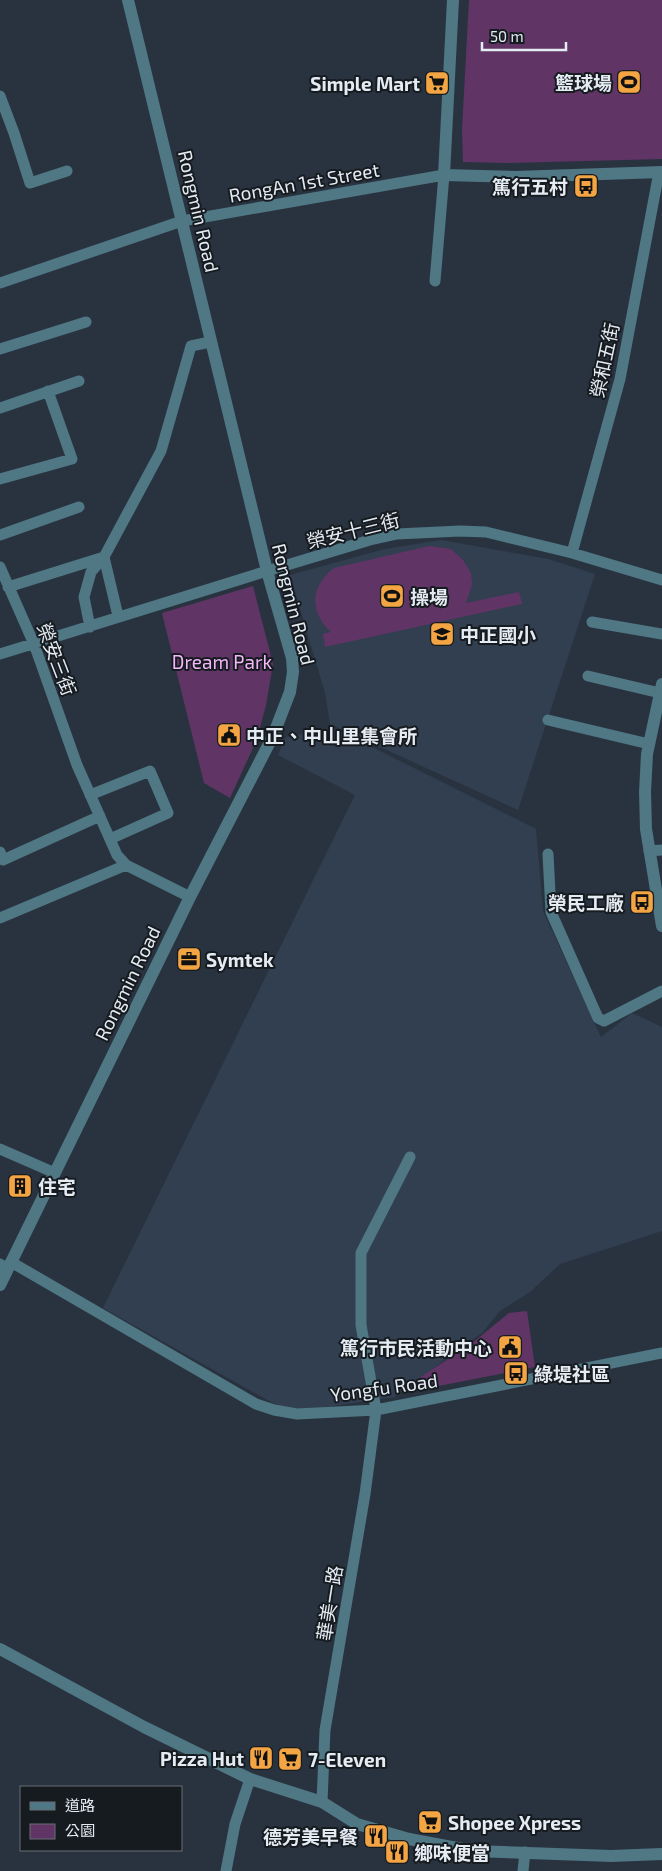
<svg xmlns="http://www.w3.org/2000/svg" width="662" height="1871" viewBox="0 0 662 1871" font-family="'Exo 2','Noto Sans TC',sans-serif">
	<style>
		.built { fill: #313f50 }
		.green { fill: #603565 }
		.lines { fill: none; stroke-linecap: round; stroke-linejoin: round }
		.minor { stroke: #4f7784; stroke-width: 11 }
		.tertiary { stroke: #4f7784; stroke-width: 12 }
		.labels { text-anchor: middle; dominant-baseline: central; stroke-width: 4; stroke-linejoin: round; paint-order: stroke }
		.poi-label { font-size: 19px; font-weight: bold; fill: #e4ebf3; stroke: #161b20; text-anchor: start }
		.street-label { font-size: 19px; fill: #e4ebf3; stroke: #161b20 }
		.park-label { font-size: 19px; fill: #f3b7fa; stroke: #161b20 }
	</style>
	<rect width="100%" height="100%" fill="#293340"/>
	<path class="built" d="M441 540 548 559 595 574 518 810 330 724 325 693 290 575 385 549Z
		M334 728 536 829 543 911 601 1037 632 1013 662 1027V1231L560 1264 530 1292 500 1311 482 1333 394 1397 306 1410 278 1406 103 1308 355 795 278 755 286 737Z"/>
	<path class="green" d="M469 0H662V159L506 163 463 162 462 130Z
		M429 546 451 549 463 560 471 573 472 585 466 603 519 592 522 604 325 647 323 634 331 632C309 612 310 586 334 568Z
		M253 586 273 664 266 705 257 739 230 798 204 783 162 613Z
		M527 1311 535 1367 413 1391V1382L471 1344 509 1313Z"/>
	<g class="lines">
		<path class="minor" d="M0 96 14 133 30 183 67 171
			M0 283 182 221 444 175 435 281
			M0 349 86 322
			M0 408 79 381
			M0 479 72 459 48 391
			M0 535 79 507
			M572 553 620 379 659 172
			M104 557 118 616
			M0 567 34 644 77 765 117 855 126 865 190 897
			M8 587 104 557
			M592 622 662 634
			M90 627 84 597 91 572 104 557 161 451 191 346 210 342
			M0 654 267 571 370 540 397 534 460 531 486 532 572 553 662 580
			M588 676 660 693
			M548 720 649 744
			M90 795 150 771 168 813 110 839
			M649 851 662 850
			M0 852 3 860 100 816
			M548 854 551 912 598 1018 604 1021 662 991
			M0 918 126 865
			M0 1149 55 1173
			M0 1264 6 1268 11 1262 256 1404 274 1410 297 1414 376 1410 662 1353
			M322 1802 325 1730 365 1494 376 1410 361 1325V1253L410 1157
			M226 1871 235 1824 250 1779
			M523 1871 525 1852"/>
		<path class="tertiary" d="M453 0 444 175 515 177 662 172
			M662 684 647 754 645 792 646 829 662 926
			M0 1285 190 897 273 736 290 692 293 672 292 658 267 571 128 0
			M0 1649 144 1727 250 1779 322 1802 357 1824 409 1839 473 1851 611 1856 662 1854"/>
	</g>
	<defs>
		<symbol id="stadium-square" viewBox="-11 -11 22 22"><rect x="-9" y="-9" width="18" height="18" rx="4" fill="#f3a443" stroke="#161b20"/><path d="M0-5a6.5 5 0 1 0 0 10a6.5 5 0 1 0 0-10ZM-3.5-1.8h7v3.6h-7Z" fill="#111"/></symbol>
		<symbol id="supermarket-square" viewBox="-11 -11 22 22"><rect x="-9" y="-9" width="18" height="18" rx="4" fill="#f3a443" stroke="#161b20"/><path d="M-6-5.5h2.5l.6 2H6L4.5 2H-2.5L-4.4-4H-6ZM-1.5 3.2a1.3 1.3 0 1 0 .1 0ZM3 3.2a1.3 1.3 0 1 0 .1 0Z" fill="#111"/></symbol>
		<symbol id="bus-square" viewBox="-11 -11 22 22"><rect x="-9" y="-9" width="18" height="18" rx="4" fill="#f3a443" stroke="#161b20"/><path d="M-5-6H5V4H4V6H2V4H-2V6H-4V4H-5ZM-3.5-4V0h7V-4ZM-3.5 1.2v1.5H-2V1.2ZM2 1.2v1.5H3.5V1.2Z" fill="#111"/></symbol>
		<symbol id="school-square" viewBox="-11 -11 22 22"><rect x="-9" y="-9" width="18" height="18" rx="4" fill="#f3a443" stroke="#161b20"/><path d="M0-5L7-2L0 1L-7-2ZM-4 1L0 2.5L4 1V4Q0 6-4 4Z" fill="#111"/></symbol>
		<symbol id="civic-square" viewBox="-11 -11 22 22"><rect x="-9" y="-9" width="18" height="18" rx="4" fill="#f3a443" stroke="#161b20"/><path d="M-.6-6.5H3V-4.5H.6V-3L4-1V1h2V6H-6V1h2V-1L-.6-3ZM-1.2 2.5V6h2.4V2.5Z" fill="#111"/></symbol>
		<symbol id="office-square" viewBox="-11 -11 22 22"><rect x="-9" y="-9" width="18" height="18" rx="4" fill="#f3a443" stroke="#161b20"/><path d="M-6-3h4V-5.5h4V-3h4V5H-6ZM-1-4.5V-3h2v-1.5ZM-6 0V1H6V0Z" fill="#111"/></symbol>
		<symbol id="building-square" viewBox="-11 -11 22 22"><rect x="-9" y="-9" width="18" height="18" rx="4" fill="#f3a443" stroke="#161b20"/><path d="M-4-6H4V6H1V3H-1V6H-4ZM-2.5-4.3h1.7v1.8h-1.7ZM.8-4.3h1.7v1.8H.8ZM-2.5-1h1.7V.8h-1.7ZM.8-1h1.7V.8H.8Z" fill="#111"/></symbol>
		<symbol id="restaurant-square" viewBox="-11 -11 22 22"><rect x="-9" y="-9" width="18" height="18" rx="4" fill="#f3a443" stroke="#161b20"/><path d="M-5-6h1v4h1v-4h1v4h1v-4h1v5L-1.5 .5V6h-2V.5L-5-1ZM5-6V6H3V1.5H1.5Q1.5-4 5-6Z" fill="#111"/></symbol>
	</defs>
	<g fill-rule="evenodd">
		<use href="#stadium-square" x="615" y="68" width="28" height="28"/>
		<use href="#supermarket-square" x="423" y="69" width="28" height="28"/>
		<use href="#bus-square" x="572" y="172" width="28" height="28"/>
		<use href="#stadium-square" x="378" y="582" width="28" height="28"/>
		<use href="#school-square" x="428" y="620" width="28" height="28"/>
		<use href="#civic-square" x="215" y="721" width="28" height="28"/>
		<use href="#bus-square" x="628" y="888" width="28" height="28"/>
		<use href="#office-square" x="175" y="945" width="28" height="28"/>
		<use href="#building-square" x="6" y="1172" width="28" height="28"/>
		<use href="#civic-square" x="496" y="1333" width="28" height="28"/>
		<use href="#bus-square" x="502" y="1359" width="28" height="28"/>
		<use href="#restaurant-square" x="247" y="1744" width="28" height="28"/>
		<use href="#supermarket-square" x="276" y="1745" width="28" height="28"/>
		<use href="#supermarket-square" x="416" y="1808" width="28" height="28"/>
		<use href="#restaurant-square" x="362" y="1822" width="28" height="28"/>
		<use href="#restaurant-square" x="383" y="1838" width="28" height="28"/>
	</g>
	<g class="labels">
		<g class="poi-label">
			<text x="612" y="82" text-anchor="end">籃球場</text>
			<text x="420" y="83" text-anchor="end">Simple Mart</text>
			<text x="568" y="186" text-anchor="end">篤行五村</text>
			<text x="410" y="596">操場</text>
			<text x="460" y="634">中正國小</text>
			<text x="246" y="735">中正、中山里集會所</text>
			<text x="624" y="902" text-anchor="end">榮民工廠</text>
			<text x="206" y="959">Symtek</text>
			<text x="38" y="1186">住宅</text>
			<text x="492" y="1347" text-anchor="end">篤行市民活動中心</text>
			<text x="534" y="1373">綠堤社區</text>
			<text x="244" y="1758" text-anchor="end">Pizza Hut</text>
			<text x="308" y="1759">7-Eleven</text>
			<text x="448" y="1822">Shopee Xpress</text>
			<text x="358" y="1836" text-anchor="end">德芳美早餐</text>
			<text x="414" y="1852">鄉味便當</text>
		</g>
		<g class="street-label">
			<text transform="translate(304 182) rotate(-10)">RongAn 1st Street</text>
			<text transform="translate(199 211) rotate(77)">Rongmin Road</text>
			<text transform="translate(604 360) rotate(-78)">榮和五街</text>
			<text transform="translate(353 530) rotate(-14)">榮安十三街</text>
			<text transform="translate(294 604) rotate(76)">Rongmin Road</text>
			<text transform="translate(57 659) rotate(69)">榮安三街</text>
			<text transform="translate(127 983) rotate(-64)">Rongmin Road</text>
			<text transform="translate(384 1387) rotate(-8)">Yongfu Road</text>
			<text transform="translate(329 1603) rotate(-81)">華美一路</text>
		</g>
		<g class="park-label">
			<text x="222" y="661">Dream Park</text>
		</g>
	</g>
	<rect x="20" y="1786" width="162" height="65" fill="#161b20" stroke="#686e74"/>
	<rect x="30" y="1802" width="25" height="8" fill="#4f7784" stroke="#686e74"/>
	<text x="65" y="1811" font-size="15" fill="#e4ebf3">道路</text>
	<rect x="30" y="1824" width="25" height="15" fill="#603565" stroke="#686e74"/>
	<text x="65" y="1836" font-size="15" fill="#e4ebf3">公園</text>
	<path d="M482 42v8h84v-8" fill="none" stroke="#e4ebf3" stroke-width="2.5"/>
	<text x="490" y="42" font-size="15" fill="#e4ebf3" stroke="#161b20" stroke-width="4" paint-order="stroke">50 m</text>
</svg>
